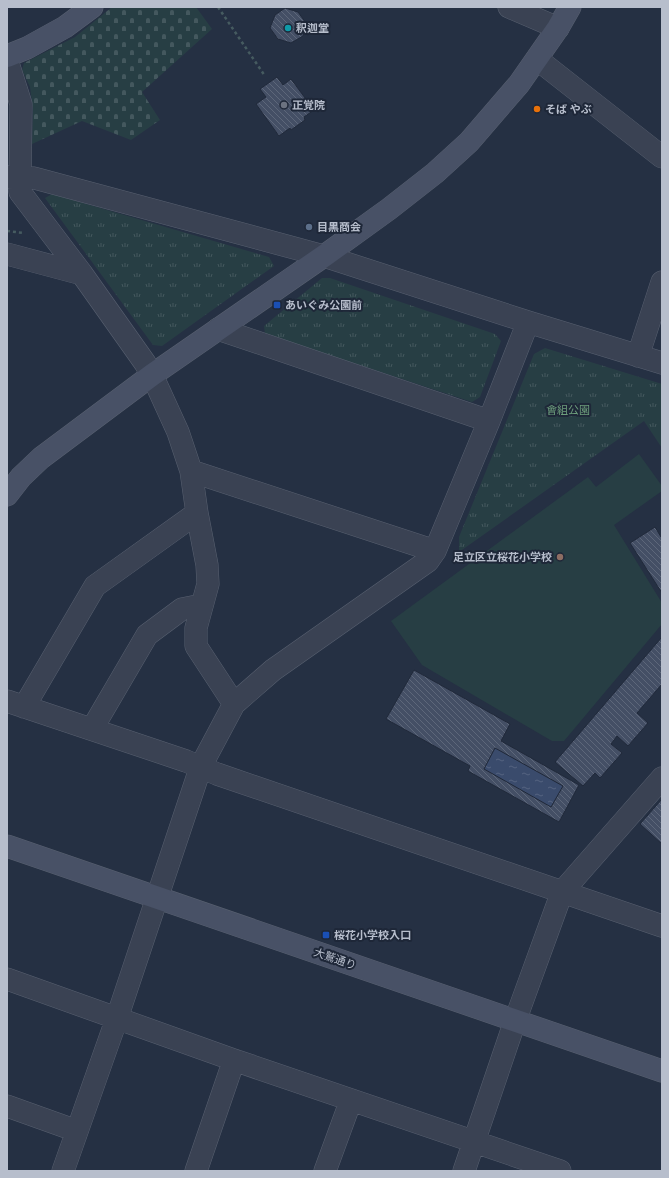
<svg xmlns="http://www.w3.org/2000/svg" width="669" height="1178" viewBox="0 0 669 1178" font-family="Raleway,'Noto Sans JP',sans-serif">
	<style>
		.grass { fill: #273e44 }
		.cemetery { fill: url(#cemetery-stones) }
		.park { fill: url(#park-tufts) }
		.water { fill: url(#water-ripples) }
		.building { fill: url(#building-back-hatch); stroke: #20293a; fill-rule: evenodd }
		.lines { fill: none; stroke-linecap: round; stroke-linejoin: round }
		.street-casing { stroke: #586070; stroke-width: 23 }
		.secondary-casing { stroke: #586070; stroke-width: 23 }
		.path { stroke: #465b60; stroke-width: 2.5; stroke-dasharray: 3 3; stroke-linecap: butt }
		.street { stroke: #3a4253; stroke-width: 22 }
		.secondary { stroke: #485166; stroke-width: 22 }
		.culture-dot { fill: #0f9aa8; stroke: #1e2738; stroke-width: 1.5 }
		.worship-dot { fill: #6b7280; stroke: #1e2738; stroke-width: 1.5 }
		.food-dot { fill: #e8710a; stroke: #1e2738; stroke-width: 1.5 }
		.service-dot { fill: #5c6f8a; stroke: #1e2738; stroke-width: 1.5 }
		.transit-dot { fill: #1a4fb4; stroke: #1e2738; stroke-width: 1.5 }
		.education-dot { fill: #8d6e63; stroke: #1e2738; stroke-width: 1.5 }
		.labels { text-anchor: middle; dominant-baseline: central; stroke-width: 4; stroke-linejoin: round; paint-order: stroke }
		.poi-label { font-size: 11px; font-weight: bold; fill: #b7becc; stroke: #1e2738; text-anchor: start }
		.park-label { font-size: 11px; fill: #6d9e7c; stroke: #1e2738 }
		.street-label { font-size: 11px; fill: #b7becc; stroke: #1e2738 }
	</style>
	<defs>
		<pattern id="cemetery-stones" width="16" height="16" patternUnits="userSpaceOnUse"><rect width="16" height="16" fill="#273e44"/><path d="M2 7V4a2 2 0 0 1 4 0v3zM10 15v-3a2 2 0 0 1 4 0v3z" fill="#44585e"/></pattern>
		<pattern id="park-tufts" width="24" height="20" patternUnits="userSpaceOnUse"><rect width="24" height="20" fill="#273e44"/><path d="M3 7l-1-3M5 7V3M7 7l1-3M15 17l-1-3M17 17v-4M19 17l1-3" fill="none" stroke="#44585e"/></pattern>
		<pattern id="water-ripples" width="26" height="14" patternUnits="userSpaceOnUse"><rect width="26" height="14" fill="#3a4b6c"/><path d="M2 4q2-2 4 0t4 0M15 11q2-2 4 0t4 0" fill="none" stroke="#546380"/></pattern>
		<pattern id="building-back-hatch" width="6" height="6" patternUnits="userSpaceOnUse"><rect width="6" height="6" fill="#444f65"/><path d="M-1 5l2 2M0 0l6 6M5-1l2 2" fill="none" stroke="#5d677a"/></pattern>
	</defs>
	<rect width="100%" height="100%" fill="#253043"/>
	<path class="grass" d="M639 454 662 486V491L614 525 662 603V624L564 741H552L422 665 391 621 588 477 596 487Z"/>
	<path class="cemetery" d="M112 7H196L212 29 142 92 160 120 131 140 82 121 32 144 33 109 30 87 22 70 24 63 75 37Z"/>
	<path class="park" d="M52 194 269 257 274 266 162 346 153 345 45 198Z
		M322 278H330L495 334 501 341 480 397 472 402 265 334 264 326Z
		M545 348 662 384V448L644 421 459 552V537L534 354Z"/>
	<path class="water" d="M495 748 563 786 551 807 484 769Z"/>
	<path class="building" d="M285 8 298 12 306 23 303 36 291 43 278 39 270 28 275 15Z
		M277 77 283 85 291 79 314 110 304 117 305 120 291 130 290 128 279 136 256 104 266 97 260 89Z
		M655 527 661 537 662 536V593L630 543Z
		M662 637V684L637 713 648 723 628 746 617 736 611 744 622 753 600 778 595 773 583 786 555 762Z
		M414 670 510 724 501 741 579 785 559 822 468 771 470 766 386 719ZM495 748 563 786 551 807 484 769Z
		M662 799V844L640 824Z"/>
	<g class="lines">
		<defs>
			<path id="street" d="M509 7 558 28
				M537 59 662 157
				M7 60 21 104 20 192 82 274 145 363 152 375 178 432 191 471 197 513 207 565 208 584 196 628V646L234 704
				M7 177 34 178 324 256 528 322 662 363
				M7 254 82 274
				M218 329 489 421
				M638 356 662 282
				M191 471 435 551
				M7 701 186 761 217 774 662 926
				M24 707 95 586 197 513
				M92 729 147 635 182 609 202 605
				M7 979 234 1060 560 1171
				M7 1106 77 1131
				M63 1171 117 1018 201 766 234 704 273 670 428 561 435 551 489 421 528 322
				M196 1171 234 1060
				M325 1171 351 1100
				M464 1171 515 1021 562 892 662 778"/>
			<path id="secondary" d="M7 56 27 48 65 27 92 7
				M7 495 21 477 41 458 152 375 324 256 389 209 435 173 469 142 519 84 558 28 570 7
				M7 846 662 1071"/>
		</defs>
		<use href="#street" class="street-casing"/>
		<use href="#secondary" class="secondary-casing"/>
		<path class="path" d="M218 7 265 76
			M7 231 24 233"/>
		<use href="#street" class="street"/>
		<use href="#secondary" class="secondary"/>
	</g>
	<circle class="culture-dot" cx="288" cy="28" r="4"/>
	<circle class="worship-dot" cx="284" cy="105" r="4"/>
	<circle class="food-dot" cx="537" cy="109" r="4"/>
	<circle class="service-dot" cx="309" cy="227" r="4"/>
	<g class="transit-dot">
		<rect x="273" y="301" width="8" height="8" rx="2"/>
		<rect x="322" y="931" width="8" height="8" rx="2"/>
	</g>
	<circle class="education-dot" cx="560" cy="557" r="4"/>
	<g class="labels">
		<g class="poi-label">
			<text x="296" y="28">釈迦堂</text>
			<text x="292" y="105">正覚院</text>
			<text x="545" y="109">そば やぶ</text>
			<text x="317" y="227">目黒商会</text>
			<text x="285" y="305">あいぐみ公園前</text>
			<text x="552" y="557" text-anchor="end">足立区立桜花小学校</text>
			<text x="334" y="935">桜花小学校入口</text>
		</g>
		<g class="park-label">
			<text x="568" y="410">會組公園</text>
		</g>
		<g class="street-label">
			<text transform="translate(335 959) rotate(19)">大鷲通り</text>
		</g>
	</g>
	<rect width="669" height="1178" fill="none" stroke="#b7becc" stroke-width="16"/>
</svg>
